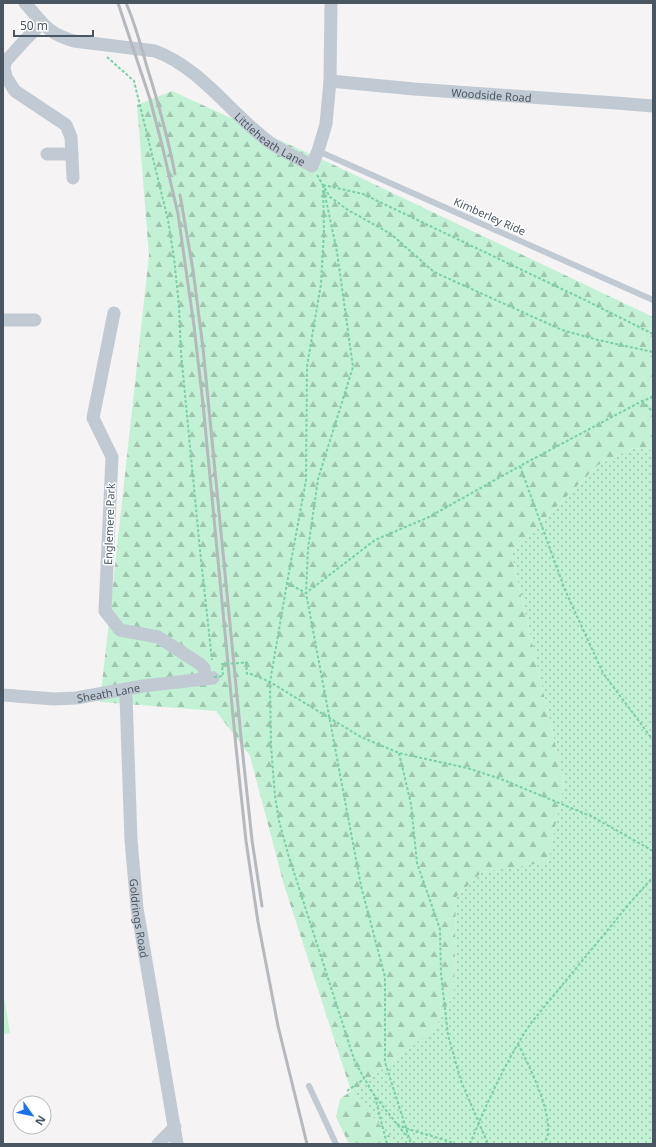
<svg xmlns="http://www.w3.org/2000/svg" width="656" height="1147" viewBox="0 0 656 1147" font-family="'Noto Sans',sans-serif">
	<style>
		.grass { fill: url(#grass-dots) }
		.forest { fill: url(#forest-firs) }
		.garden { fill: #c3f1d5 }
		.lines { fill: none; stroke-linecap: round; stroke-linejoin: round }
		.path { stroke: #7ad0a6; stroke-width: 2; stroke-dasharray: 3 2; stroke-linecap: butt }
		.lane { stroke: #c1cad2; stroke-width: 6 }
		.street { stroke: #c1cad2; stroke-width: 13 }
		.rail { stroke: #b5b8bd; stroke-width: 3 }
		.path-bridge { stroke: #7ad0a6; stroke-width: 2; stroke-dasharray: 3 2; stroke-linecap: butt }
		.labels { text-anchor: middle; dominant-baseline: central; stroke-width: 3; stroke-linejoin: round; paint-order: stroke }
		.street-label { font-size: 11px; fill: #4a5661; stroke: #fff }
	</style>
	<defs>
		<pattern id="grass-dots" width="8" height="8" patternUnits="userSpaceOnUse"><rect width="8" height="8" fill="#c3f1d5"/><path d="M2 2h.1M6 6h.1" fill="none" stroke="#a0c6b0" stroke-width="1.8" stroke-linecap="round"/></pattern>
		<pattern id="forest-firs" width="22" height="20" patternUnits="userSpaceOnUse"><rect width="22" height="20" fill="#c3f1d5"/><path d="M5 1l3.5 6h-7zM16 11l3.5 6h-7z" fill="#a0c6b0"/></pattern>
	</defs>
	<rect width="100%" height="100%" fill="#f5f3f3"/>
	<path class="grass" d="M633 448 653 450V1144H397L351 1093 434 1029 454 993 456 897 482 872 548 861 564 782 511 552 598 465Z"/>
	<path class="forest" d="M172 91 336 166 653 317V450L633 448 598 465 511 552 564 782 548 862 482 872 456 897 454 993 434 1029 351 1093 397 1144H349L336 1117 340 1099 351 1091 284 885 250 756 216 711 100 702 149 255 137 105Z"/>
	<path class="garden" d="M3 991 10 1033 3 1034Z"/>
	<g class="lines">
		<path class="path" d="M107 57 134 81 168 220 174 258 179 306 181 353 200 550 212 660
			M317 175 330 197 348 210 391 234 434 272 562 330 598 340 653 352
			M323 185 324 232 321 284 307 366 306 480 287 583 270 682 271 746 275 796 279 821 289 857 355 1062 374 1095 408 1138
			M323 185 363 194 587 301 653 334
			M324 190 337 252 353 367 318 479 308 549 306 593 361 886 385 977V1062L411 1144
			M653 397 642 401 520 466 565 590 603 673 653 740
			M642 401 653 412
			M287 583 306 593 375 540 429 517 520 466
			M241 663 246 662 247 674H251L270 682 361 737 399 753 467 768 501 779 593 817 653 851
			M399 753 411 804 417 863 440 929 441 974 448 1035 461 1081 488 1144
			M518 1044C529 1065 550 1108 548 1132 548 1136 546 1140 544 1144
			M347 1091 364 1079
			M375 1097 387 1144
			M397 1124 405 1128 448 1141 455 1144
			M470 1144C487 1102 506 1061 531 1023L629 904 653 877"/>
		<path class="lane" d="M318 151 653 300
			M309 1086 336 1144"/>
		<g class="street">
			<path id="s1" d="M25 3C43 23 46 33 74 41L155 51C201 68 230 113 269 142 282 151 298 158 312 166L318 151 326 124 330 81 331 3"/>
			<path d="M41 24 25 40 6 61 4 67 6 77 15 91 66 125 71 137 73 178"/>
			<path id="s2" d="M330 81 414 89 616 103 653 106"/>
			<path d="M47 154H72"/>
			<path d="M114 313 93 418 112 457 105 611 120 630 158 637 200 664 204 668 205 679"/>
			<path d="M3 320H35"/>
			<path id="s3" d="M124 690 126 696 131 840 137 908 177 1144"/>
			<path id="s4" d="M3 695 54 699 76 698 143 686 213 678"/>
			<path d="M158 1144 175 1127"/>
		</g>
		<path class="rail" d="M118 3 150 99 162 145 178 214 194 326 203 404 236 747 246 841 258 922 278 1026 307 1144
			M126 3C135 23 141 46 147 67 158 102 168 138 175 174
			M180 195 193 270 203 348 242 747 252 840 262 906"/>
		<path class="path-bridge" d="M214 677 223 676 222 664 241 663"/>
	</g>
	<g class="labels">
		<g class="street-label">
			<text stroke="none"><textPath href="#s2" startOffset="162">Woodside Road</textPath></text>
			<text stroke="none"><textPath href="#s1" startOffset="291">Littleheath Lane</textPath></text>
			<text transform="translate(490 216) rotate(24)">Kimberley Ride</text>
			<text transform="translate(109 524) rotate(-88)">Englemere Park</text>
			<text stroke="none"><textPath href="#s4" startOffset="106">Sheath Lane</textPath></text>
			<text stroke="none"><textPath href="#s3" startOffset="229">Goldrings Road</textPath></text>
		</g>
	</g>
	<rect width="656" height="1147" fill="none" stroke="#4a5661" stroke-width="8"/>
	<g transform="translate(32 1115) rotate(123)"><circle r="19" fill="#ffffff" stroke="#b7bbc0"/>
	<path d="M0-3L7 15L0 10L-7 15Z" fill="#1a73e8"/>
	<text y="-6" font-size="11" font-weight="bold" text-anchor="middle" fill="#4a5661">N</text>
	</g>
	<path d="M14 30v6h79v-6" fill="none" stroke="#4a5661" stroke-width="2"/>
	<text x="20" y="30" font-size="12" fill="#4a5661" stroke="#ffffff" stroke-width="3" paint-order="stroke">50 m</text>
</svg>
